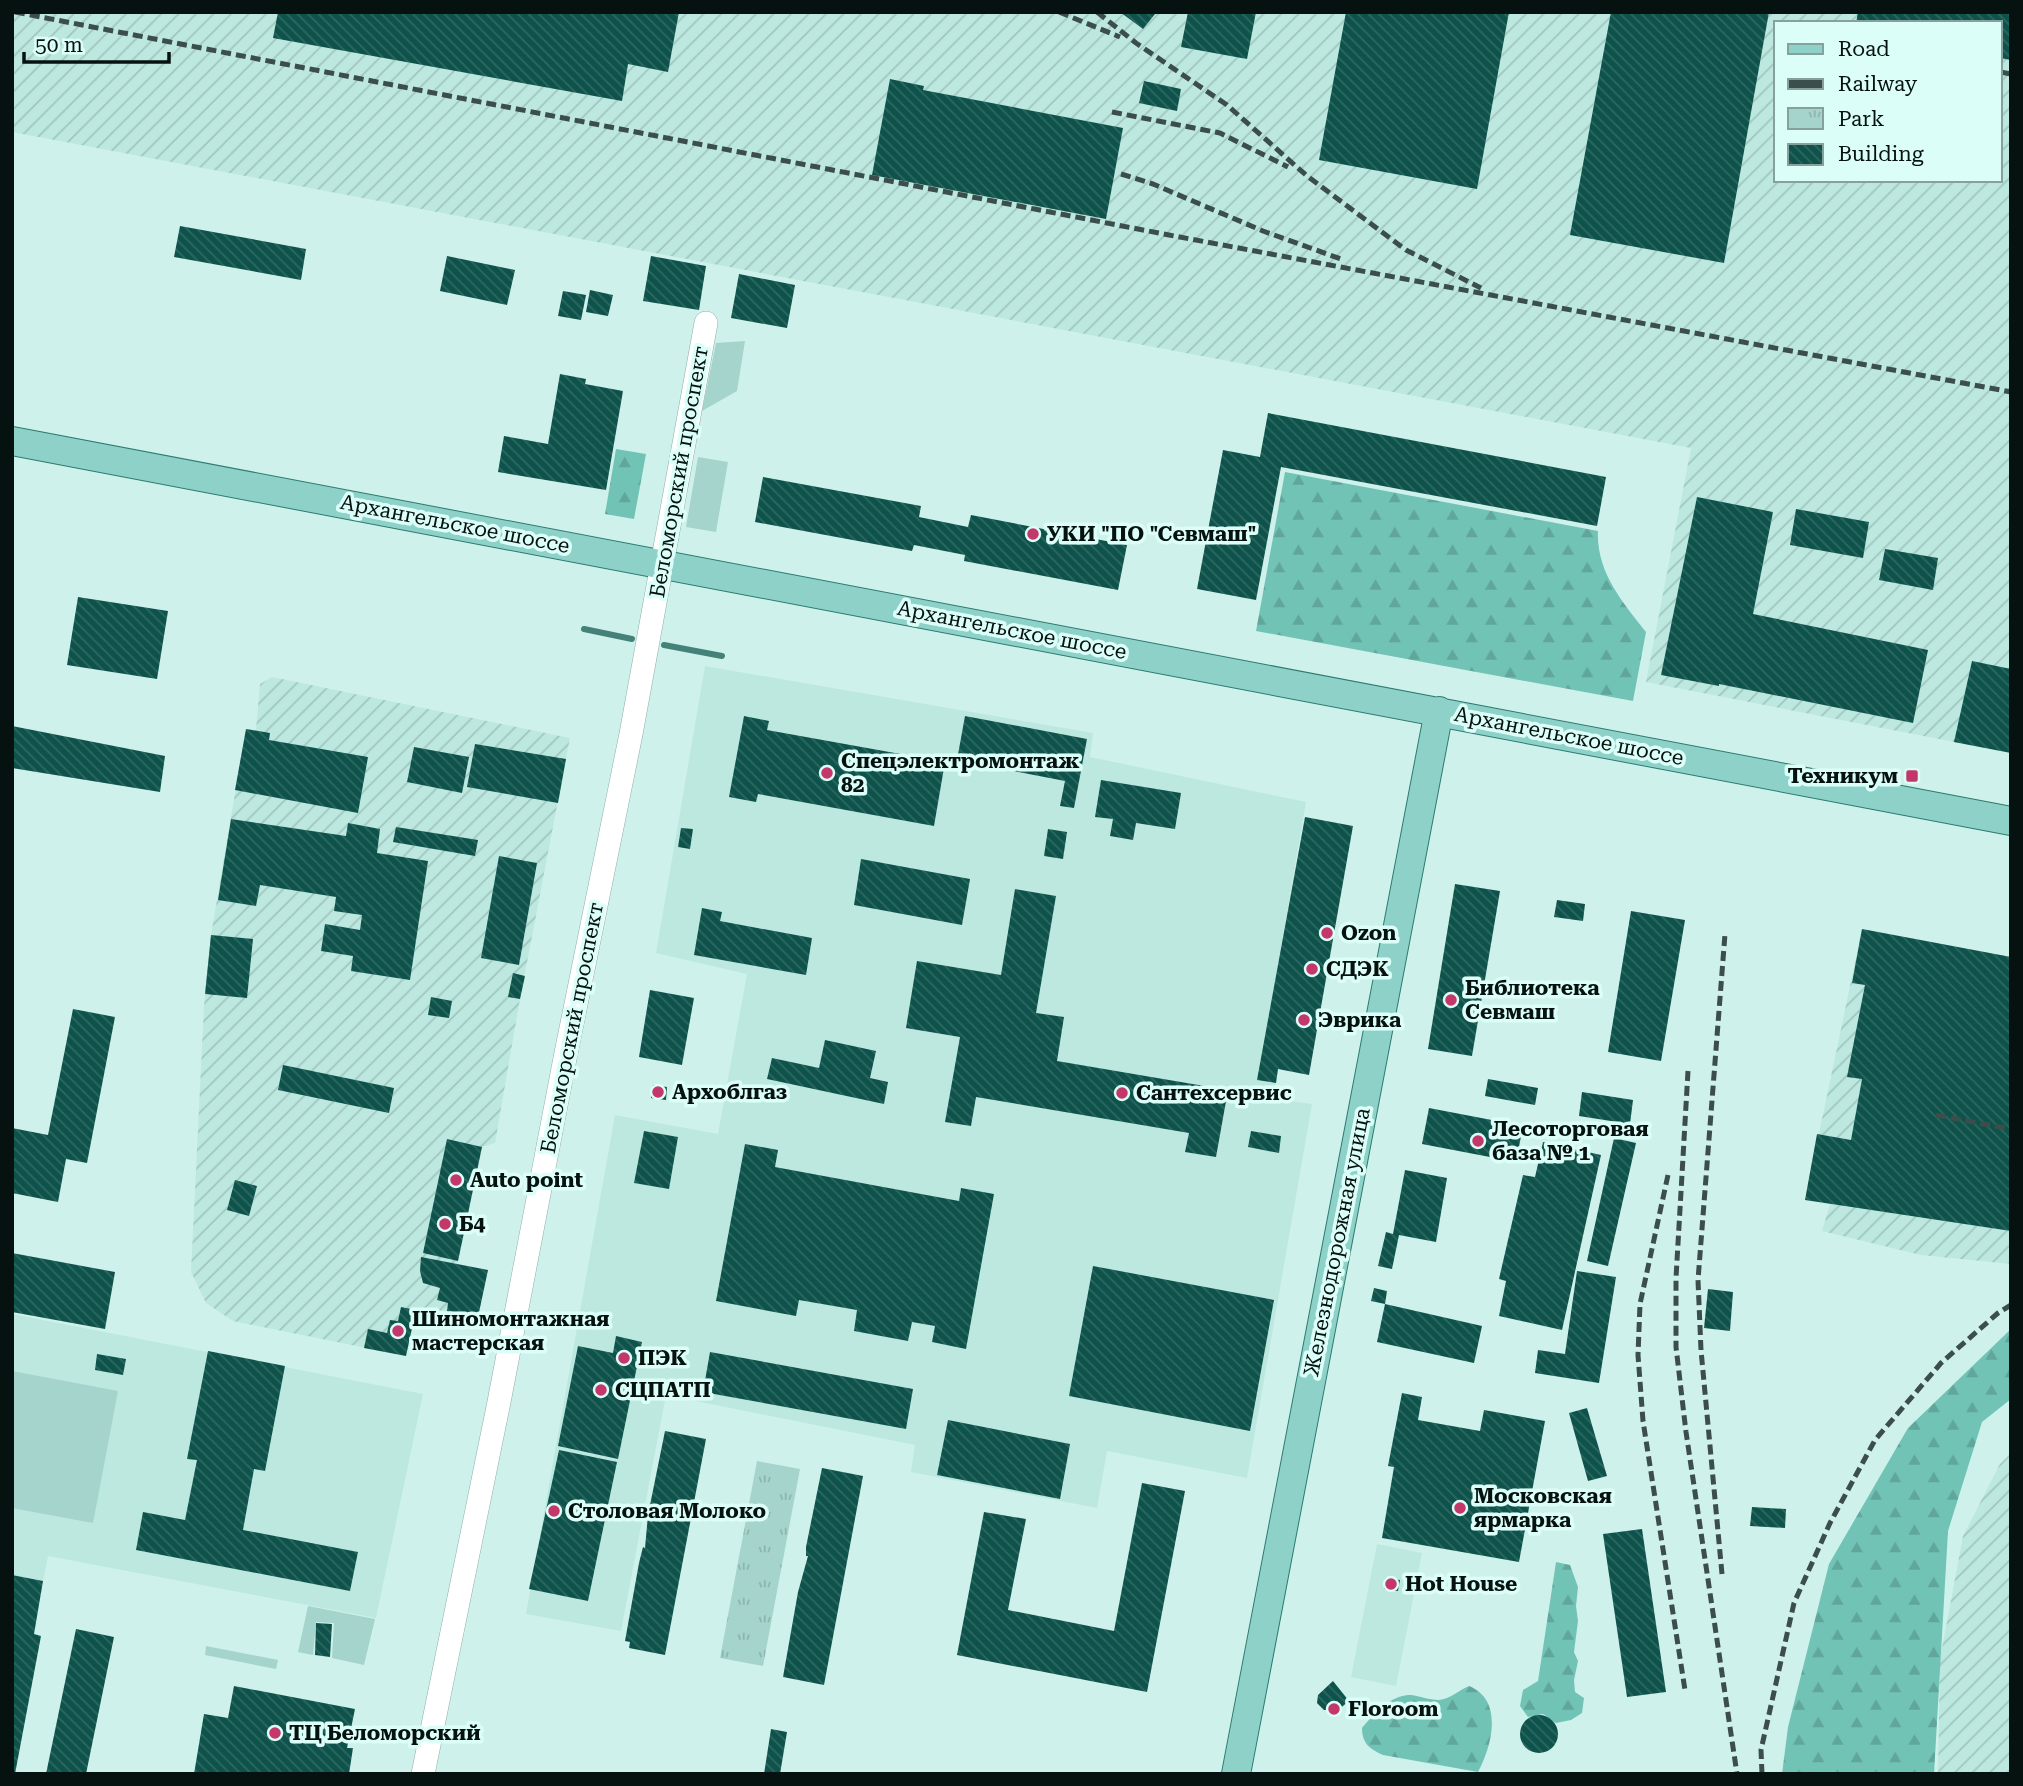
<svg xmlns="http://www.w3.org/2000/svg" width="2023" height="1786" viewBox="0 0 2023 1786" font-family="'Roboto Serif',serif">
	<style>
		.built { fill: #bce8e0 }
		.industrial { fill: url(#industrial-furrows); fill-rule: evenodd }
		.grass { fill: #a4d4cc }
		.forest { fill: url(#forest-firs) }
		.park { fill: url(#park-tufts) }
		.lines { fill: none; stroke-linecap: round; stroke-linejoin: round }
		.stream { stroke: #448178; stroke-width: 6 }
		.building { fill: url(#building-back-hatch) }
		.minor-casing { stroke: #8eafa9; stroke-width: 24 }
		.major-casing { stroke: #2c7b70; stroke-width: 30 }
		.minor { stroke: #fff; stroke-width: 23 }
		.major { stroke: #8dd1c8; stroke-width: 28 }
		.rail { stroke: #3c4e4b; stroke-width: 5; stroke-dasharray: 10 5; stroke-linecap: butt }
		.poi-dot { fill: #c3376a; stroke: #dcfef8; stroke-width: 2.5 }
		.labels { text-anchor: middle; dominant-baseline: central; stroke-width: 7; stroke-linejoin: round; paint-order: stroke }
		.street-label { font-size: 21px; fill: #061210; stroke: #dcfef8 }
		.poi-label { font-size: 21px; font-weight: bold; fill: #061210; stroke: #dcfef8; text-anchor: start }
	</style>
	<defs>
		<pattern id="industrial-furrows" width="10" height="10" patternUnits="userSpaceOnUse" patternTransform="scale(1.75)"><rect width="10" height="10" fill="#bce8e0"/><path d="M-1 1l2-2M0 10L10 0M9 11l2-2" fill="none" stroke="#a0c6bf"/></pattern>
		<pattern id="forest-firs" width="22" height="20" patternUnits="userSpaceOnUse" patternTransform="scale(1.75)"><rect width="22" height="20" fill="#71c3b6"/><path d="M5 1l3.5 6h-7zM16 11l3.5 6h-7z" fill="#60a69b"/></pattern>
		<pattern id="park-tufts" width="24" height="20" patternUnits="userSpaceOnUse" patternTransform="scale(1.75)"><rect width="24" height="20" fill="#a4d4cc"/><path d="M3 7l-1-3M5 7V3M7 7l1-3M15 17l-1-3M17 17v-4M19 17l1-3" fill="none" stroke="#8cb5ae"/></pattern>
		<pattern id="building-back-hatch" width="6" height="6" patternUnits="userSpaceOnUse" patternTransform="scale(1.75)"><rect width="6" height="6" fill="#0e534b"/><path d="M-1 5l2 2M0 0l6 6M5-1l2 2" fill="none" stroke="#2f6761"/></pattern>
	</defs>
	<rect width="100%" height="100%" fill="#cff1eb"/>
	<path class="built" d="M705 666 1093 733 1090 757 1306 802 1261 1065 1278 1069 1273 1099 1312 1104 1247 1478 1107 1451 1097 1508 911 1472 915 1445 666 1395 621 1631 526 1614 615 1115 718 1134 747 974 656 953Z
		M12 1314 423 1394 376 1618 48 1556 43 1581 12 1575Z
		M1377 1544 1422 1553 1396 1686 1351 1677Z"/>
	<path class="industrial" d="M12 12H2011V753L1646 682 1691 448 12 132ZM1776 23H2000V180H1776Z
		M272 677 570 738 520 999 495 1143 482 1147 458 1261 457 1264 488 1270 478 1317 447 1311 416 1310 406 1356 233 1321 206 1303 191 1272 204 1006 211 935 246 729 256 730 260 684Z
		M1862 929 2011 957V1264L1921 1255 1822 1231 1830 1204 1805 1200Z
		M2011 1453V1774H1938L1940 1659 1963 1536 2000 1464Z"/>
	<path class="grass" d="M745 341 737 391 702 411 716 343Z
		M698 457 728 462 716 532 686 527Z
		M12 1371 118 1391 93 1523 12 1508Z
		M308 1606 375 1619 364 1665 332 1658 334 1623 316 1622 313 1655 298 1652Z
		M206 1646 278 1660 276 1669 205 1655Z"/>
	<path class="forest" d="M616 449 646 454 634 519 605 514Z
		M1285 472 1598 531C1596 571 1622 602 1646 632L1633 701 1256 631Z
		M2011 1329V1399L1982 1422 1948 1531 1934 1774H1782L1788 1727 1829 1564 1908 1428Z
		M1556 1562 1570 1565 1578 1587 1576 1606 1578 1621 1574 1652 1578 1661 1574 1680 1575 1692 1584 1698 1582 1713 1571 1720 1556 1723 1543 1714 1528 1717 1520 1706 1523 1690 1538 1681Z
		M1469 1686C1504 1700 1492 1746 1478 1772L1383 1755C1369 1749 1362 1743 1362 1728 1373 1715 1391 1694 1411 1695 1420 1696 1429 1700 1439 1700 1450 1699 1459 1690 1469 1686Z"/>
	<path class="park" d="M757 1461 800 1469 763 1666 720 1658Z"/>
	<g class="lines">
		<path class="stream" d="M584 629 632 639
			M664 645 722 656"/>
	</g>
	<path class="building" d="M278 12H679L668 72 628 64 622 101 273 38Z
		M1120 12H1152L1155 14 1143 29Z
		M1188 12H1256L1247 59 1181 47Z
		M1346 12H1509L1477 189 1319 160Z
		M1611 12H1769L1724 263 1570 235Z
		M1858 12H2011V60L2000 58V23H1856Z
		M890 79 924 86 923 90 1123 128 1106 219 872 175Z
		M1144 81 1181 89 1177 111 1139 103Z
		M180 226 306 249 301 280 174 257Z
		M447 256 515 270 507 305 440 291Z
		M651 256 706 266 699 310 643 301Z
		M739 274 795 285 787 328 731 318Z
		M590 290 613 295 608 316 586 312Z
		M563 291 586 295 581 320 558 316Z
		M560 374 586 379 585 384 623 391 606 490 498 472 504 436 548 444Z
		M1268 413 1606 477 1597 526 1281 467 1256 600 1197 589 1223 450 1260 457Z
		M763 477 921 506 919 517 968 527 971 515 1127 545 1118 590 964 561 965 555 914 545 912 551 755 522Z
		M1697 497 1773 512 1753 614 1928 650 1913 723 1719 684V686L1661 675Z
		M1796 509 1869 522 1863 558 1790 545Z
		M1885 549 1938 558 1933 590 1879 580Z
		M78 597 168 611 157 679 67 665Z
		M1972 661 2011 669V753L1954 742Z
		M744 716 769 721 767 730 945 762 934 826 758 794 756 802 729 797Z
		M965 716 1087 739 1074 808 1060 806 1065 781 957 760Z
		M12 726 165 756 160 792 12 768Z
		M246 729 270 733 269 740 368 757 358 813 235 790Z
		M475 744 566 759 558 803 467 787Z
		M414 747 469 757 462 793 407 782Z
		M1101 780 1181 793 1175 829 1136 823 1133 840 1110 836 1113 819 1095 817Z
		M1305 817 1353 826 1309 1075 1278 1069 1276 1083 1257 1080Z
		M231 819 346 836 348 823 380 829 377 853 428 861 410 980 351 971 353 956 321 951 325 924 360 930 362 915 334 911 336 897 260 885 256 906 218 900Z
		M396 827 478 840 475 856 393 842Z
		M681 828 693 829 690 849 678 847Z
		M1048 829 1067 832 1063 859 1044 856Z
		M499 856 537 863 519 965 481 958Z
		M861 859 970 879 962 925 854 905Z
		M1455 884 1500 891 1472 1056 1428 1049Z
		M1015 889 1056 896 1036 1013 1064 1017 1057 1061 1228 1090 1216 1157 1185 1152 1189 1133 976 1097 971 1126 945 1122 960 1037 906 1028 917 961 1001 975Z
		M1557 900 1585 904 1583 921 1554 917Z
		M702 908 722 912 720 921 812 938 806 975 694 955Z
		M1631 911 1685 920 1661 1061 1608 1052Z
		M1862 929 2011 957V1231L1805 1200 1817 1134 1851 1140 1862 1079 1847 1077 1865 985 1852 983Z
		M211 935 253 939 247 998 205 994Z
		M513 973 525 976 520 999 508 997Z
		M650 990 694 998 682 1065 639 1057Z
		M431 997 452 1001 449 1018 428 1015Z
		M73 1009 115 1017 87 1163 66 1159 58 1202 12 1193V1128L48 1135Z
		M825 1040 876 1051 870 1078 888 1082 884 1104 767 1079 772 1058 819 1068Z
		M283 1065 394 1088 389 1113 278 1090Z
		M1488 1079 1538 1088 1535 1105 1485 1096Z
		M653 1085 667 1087 666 1100 651 1098Z
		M1582 1092 1633 1100 1630 1124 1579 1116Z
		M1429 1108 1523 1126 1516 1162 1422 1144Z
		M644 1131 678 1137 669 1189 634 1183Z
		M1251 1131 1281 1136 1279 1153 1248 1147Z
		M1614 1138 1636 1143 1608 1266 1587 1261Z
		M447 1139 482 1147 458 1261 423 1253Z
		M1543 1142 1601 1155 1562 1330 1499 1316 1506 1281 1499 1279 1523 1175 1535 1177Z
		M745 1144 778 1150 775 1167 959 1201 961 1188 994 1194 966 1349 932 1342 935 1326 912 1322 908 1341 854 1331 857 1310 799 1300 796 1316 716 1301Z
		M1405 1170 1447 1178 1436 1242 1399 1235 1392 1269 1378 1266 1386 1232 1393 1234Z
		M235 1180 257 1186 249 1216 227 1210Z
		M12 1253 115 1272 105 1329 12 1312Z
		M421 1257 488 1270 478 1317 447 1311 448 1303 437 1300 440 1288 423 1283 420 1271Z
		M1093 1266 1274 1300 1250 1431 1069 1396Z
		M1577 1271 1616 1277 1599 1383 1535 1373 1538 1350 1565 1354Z
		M1374 1288 1387 1291 1385 1304 1482 1326 1474 1363 1377 1342 1385 1304 1371 1301Z
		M1708 1289 1733 1292 1730 1331 1704 1328Z
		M401 1307 416 1310 406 1356 364 1348 368 1329 387 1333 390 1320 398 1321Z
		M616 1336 642 1342 618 1459 558 1446 578 1346 613 1353Z
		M208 1351 285 1366 265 1471 254 1469 243 1530 358 1552 350 1591 136 1550 143 1512 185 1520 197 1460 187 1459Z
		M710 1352 913 1389 906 1429 703 1392Z
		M97 1354 126 1359 123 1375 95 1370Z
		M1402 1393 1422 1397 1418 1420 1480 1431 1484 1410 1545 1421 1519 1562 1382 1538 1394 1467 1388 1466Z
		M1587 1408 1607 1476 1588 1481 1569 1413Z
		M948 1420 1070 1444 1060 1499 937 1475Z
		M665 1431 706 1439 665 1655 629 1648 630 1642 625 1641 639 1563 643 1547 645 1548 648 1515Z
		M559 1450 617 1462 588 1601 529 1589Z
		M822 1468 863 1476 824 1685 783 1677 798 1592 808 1556H806V1547Z
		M1142 1483 1185 1491 1147 1692 957 1655 984 1512 1026 1519 1008 1610 1114 1631Z
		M1752 1507 1786 1509 1785 1528 1750 1526Z
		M1642 1529 1666 1692 1627 1697 1603 1534Z
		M12 1575 43 1581 34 1634 41 1636 15 1774H12Z
		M1385 1578 1400 1580 1398 1591 1384 1589Z
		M316 1623 332 1624 330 1657 315 1655Z
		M76 1629 114 1637 86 1774H46Z
		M1333 1681 1349 1701 1338 1710 1334 1707 1329 1710H1324L1317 1703 1318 1695Z
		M234 1686 355 1709 347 1748H353L349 1774H194L204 1714 228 1718Z
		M1520 1734a19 19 0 1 1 38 0a19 19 0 1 1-38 0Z
		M771 1729 787 1732 780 1774H764Z"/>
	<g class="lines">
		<defs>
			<path id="minor" d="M423 1774 499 1402 566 1053 631 734 706 323"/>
			<path id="major" d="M12 441 2011 821
				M1236 1774 1439 711"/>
		</defs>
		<use href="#minor" class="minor-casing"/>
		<use href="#major" class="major-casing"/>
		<use href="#minor" class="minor"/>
		<use href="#major" class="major"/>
		<path class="rail" d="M15 12 1169 235 2011 392
			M1059 12 1120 37
			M1097 12 1136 43 1227 105 1307 176 1406 250 1481 288
			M2000 72 2011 74
			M1112 112 1220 133 1288 167
			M1121 174 1153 184 1263 231 1341 259
			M1688 1071 1676 1278V1347L1686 1432 1737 1774
			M1936 1115 2011 1129
			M1668 1175 1640 1304 1638 1355 1643 1421 1685 1690
			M1722 1574 1701 1350 1698 1280 1725 934
			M1762 1774 1761 1750 1794 1603 1830 1523 1875 1440 1941 1363 1998 1313 2011 1305"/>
	</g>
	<g class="poi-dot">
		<circle cx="1033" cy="534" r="7"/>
		<circle cx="827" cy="773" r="7"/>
		<rect x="1905" y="769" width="14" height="14" rx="3.5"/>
		<circle cx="1327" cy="933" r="7"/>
		<circle cx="1312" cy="969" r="7"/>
		<circle cx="1451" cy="1000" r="7"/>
		<circle cx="1304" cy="1020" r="7"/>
		<circle cx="658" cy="1092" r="7"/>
		<circle cx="1122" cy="1093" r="7"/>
		<circle cx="1478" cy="1141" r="7"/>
		<circle cx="456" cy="1180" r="7"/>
		<circle cx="445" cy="1224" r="7"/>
		<circle cx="398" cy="1331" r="7"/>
		<circle cx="624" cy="1358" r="7"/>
		<circle cx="601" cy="1390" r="7"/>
		<circle cx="1460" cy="1508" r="7"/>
		<circle cx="554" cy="1511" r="7"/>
		<circle cx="1391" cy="1584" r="7"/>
		<circle cx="1334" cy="1709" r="7"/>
		<circle cx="275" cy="1733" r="7"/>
	</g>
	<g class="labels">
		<g class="street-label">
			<text transform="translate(679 472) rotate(-80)">Беломорский проспект</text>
			<text transform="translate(455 524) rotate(11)">Архангельское шоссе</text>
			<text transform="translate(1012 630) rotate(11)">Архангельское шоссе</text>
			<text transform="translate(1569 736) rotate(11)">Архангельское шоссе</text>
			<text transform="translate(572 1028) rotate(-79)">Беломорский проспект</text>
			<text transform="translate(1337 1242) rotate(-79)">Железнодорожная улица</text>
		</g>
		<g class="poi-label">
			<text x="1047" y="534">УКИ "ПО "Севмаш"</text>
			<text x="841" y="761">Спецэлектромонтаж<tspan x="841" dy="24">82</tspan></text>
			<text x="1898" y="776" text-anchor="end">Техникум</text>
			<text x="1341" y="933">Ozon</text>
			<text x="1326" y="969">СДЭК</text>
			<text x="1465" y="988">Библиотека<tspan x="1465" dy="24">Севмаш</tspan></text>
			<text x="1318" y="1020">Эврика</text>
			<text x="672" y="1092">Архоблгаз</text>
			<text x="1136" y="1093">Сантехсервис</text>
			<text x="1492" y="1129">Лесоторговая<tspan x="1492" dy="24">база № 1</tspan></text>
			<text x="470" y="1180">Auto point</text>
			<text x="459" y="1224">Б4</text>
			<text x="412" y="1319">Шиномонтажная<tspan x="412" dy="24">мастерская</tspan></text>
			<text x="638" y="1358">ПЭК</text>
			<text x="615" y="1390">СЦПАТП</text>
			<text x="1474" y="1496">Московская<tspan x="1474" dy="24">ярмарка</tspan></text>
			<text x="568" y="1511">Столовая Молоко</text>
			<text x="1405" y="1584">Hot House</text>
			<text x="1348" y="1709">Floroom</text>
			<text x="289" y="1733">ТЦ Беломорский</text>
		</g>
	</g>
	<rect width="2023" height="1786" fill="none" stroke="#061210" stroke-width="28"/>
	<rect x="1774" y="21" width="228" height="161" fill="#dcfef8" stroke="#86a09b" stroke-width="2"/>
	<rect x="1788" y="44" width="35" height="10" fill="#8dd1c8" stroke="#86a09b" stroke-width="2"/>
	<text x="1838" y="56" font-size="21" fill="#061210">Road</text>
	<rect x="1788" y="79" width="35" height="10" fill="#3c4e4b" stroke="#86a09b" stroke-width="2"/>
	<text x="1838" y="91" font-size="21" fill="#061210">Railway</text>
	<rect x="1788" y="108" width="35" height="21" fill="url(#park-tufts)" stroke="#86a09b" stroke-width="2"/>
	<text x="1838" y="126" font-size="21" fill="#061210">Park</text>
	<rect x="1788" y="144" width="35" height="21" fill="url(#building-back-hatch)" stroke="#86a09b" stroke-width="2"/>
	<text x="1838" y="161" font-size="21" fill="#061210">Building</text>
	<path d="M24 52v10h145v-10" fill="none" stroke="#061210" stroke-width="3.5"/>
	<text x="35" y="52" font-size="21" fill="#061210" stroke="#dcfef8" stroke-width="5" paint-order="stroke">50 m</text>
</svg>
